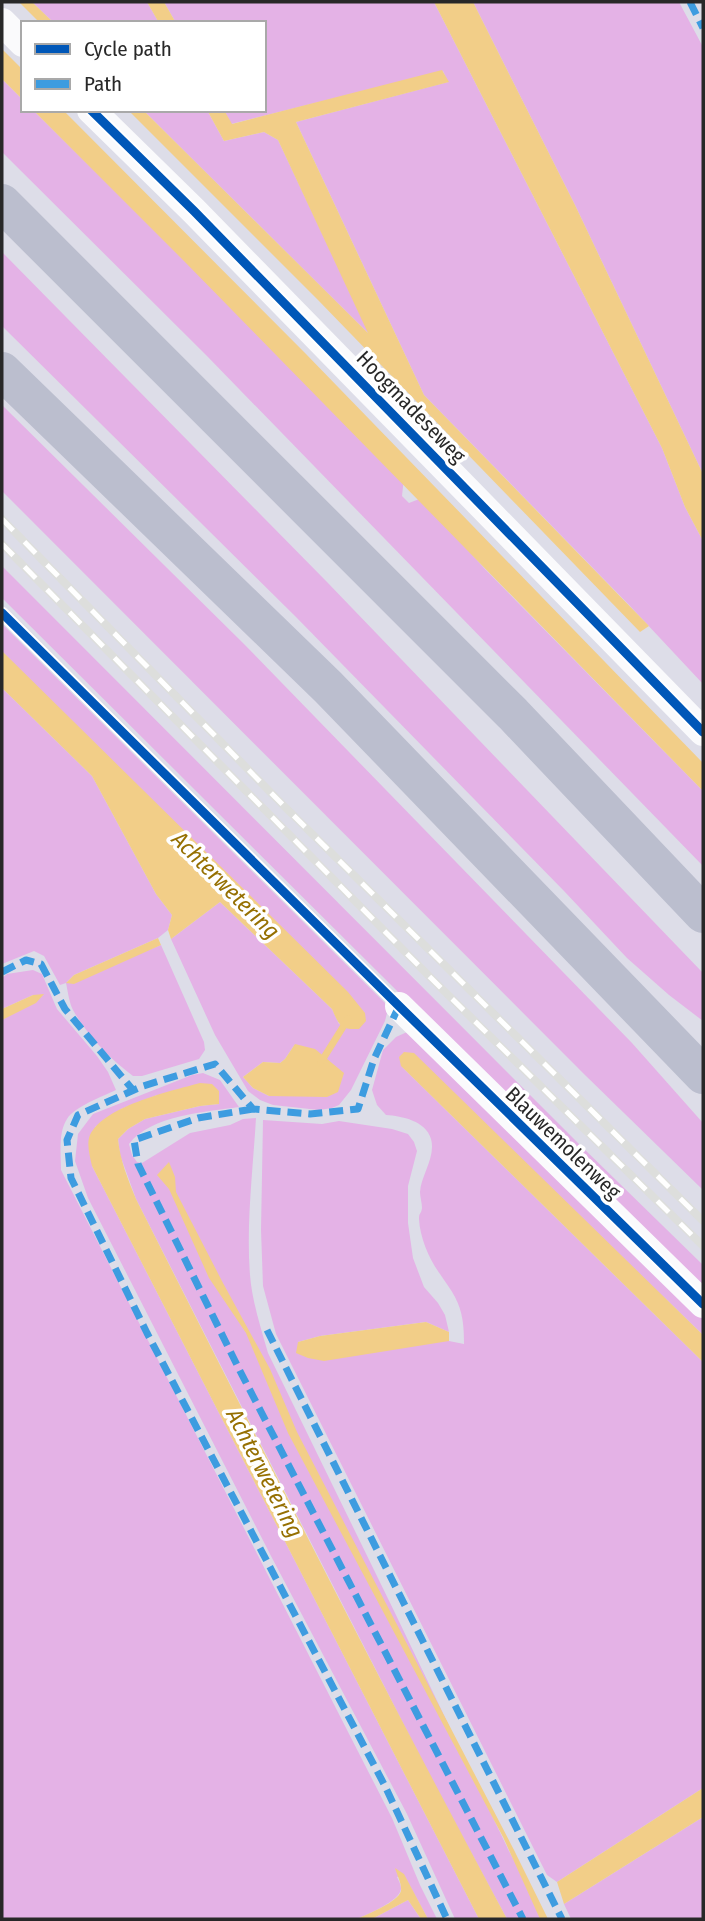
<svg xmlns="http://www.w3.org/2000/svg" width="705" height="1921" viewBox="0 0 705 1921" font-family="'Fira Sans Condensed',sans-serif">
	<style>
		.green { fill: #e4b2e6; fill-rule: evenodd }
		.water { fill: #f2ce88 }
		.lines { fill: none; stroke-linecap: round; stroke-linejoin: round }
		.stream { stroke: #f2ce88; stroke-width: 7 }
		.minor { stroke: #fafafc; stroke-width: 28 }
		.highway { stroke: #bbbece; stroke-width: 38 }
		.rail-casing { stroke: #dddedc; stroke-width: 8 }
		.rail { stroke: #fff; stroke-width: 5; stroke-dasharray: 16; stroke-linecap: butt }
		.quiet { stroke: #3d9ce0; stroke-width: 7; stroke-dasharray: 14 7; stroke-linecap: butt }
		.cycleway-casing { stroke: #fff; stroke-width: 13 }
		.cycleway { stroke: #0057b8; stroke-width: 9 }
		.labels { text-anchor: middle; dominant-baseline: central; stroke-width: 7; stroke-linejoin: round; paint-order: stroke }
		.street-label { font-size: 21px; fill: #282828; stroke: #fff }
		.water-label { font-size: 23px; font-style: italic; fill: #967002; stroke: #fff }
	</style>
	<rect width="100%" height="100%" fill="#dddde8"/>
	<path class="green" d="M32 2H147L159 23H54Z
		M164 2H434L662 448 685 507 703 541V684L630 606 424 395 296 122 448 82 443 71 231 124 224 110H264V23H176Z
		M473 2H679L703 47V474L575 205Z
		M2 79 23 100V110H33L404 477 402 496 409 503 422 498 484 568 703 791V866L207 356 2 152Z
		M143 110H207L224 141 264 132 278 140 370 335Z
		M2 252 327 582 703 973V1021L669 995 627 958 564 891 296 617 2 326Z
		M2 405 244 644 632 1043 703 1123V1190L585 1075 2 491Z
		M2 566 578 1143 703 1265V1291L565 1158 2 598Z
		M2 624 385 1003 387 1013 385 1021 351 1090 339 1105 332 1108 319 1110 273 1105 260 1100 248 1091 215 1035 171 939 220 902 332 1009 339 1024 359 1029 2 651ZM295 1044 269 1096 253 1088 243 1077 263 1062 280 1063 285 1059Z
		M2 688 92 776 156 894 172 915 168 930 158 938 74 975 66 983 161 945 204 1042 205 1050 199 1059 142 1076H133C110 1059 87 1035 73 1010 69 1002 68 992 66 983L60 985 44 956 34 951 2 964Z
		M33 970 42 974 57 1009 97 1056 108 1072 116 1090C103 1096 74 1107 67 1119 58 1133 61 1154 61 1170L392 1818 420 1885 437 1919H428L404 1875 397 1877C399 1881 401 1885 401 1889 400 1901 368 1914 357 1919H2V1020L43 995H33L2 1009V978L7 974Z
		M407 1032 703 1316V1335L668 1301 401 1066 703 1362V1788L557 1882 547 1875 276 1334 263 1286 261 1230 263 1120 322 1124 339 1121 392 1129 408 1134 414 1142 417 1151 408 1186V1223L413 1258 424 1287 438 1303 445 1315 449 1332 426 1322 320 1336 298 1342 449 1341 464 1344C464 1327 463 1312 455 1297 451 1289 445 1282 440 1274 429 1259 420 1238 419 1219 419 1212 421 1215 422 1208 422 1203 420 1197 420 1192 421 1175 436 1157 431 1139 426 1121 402 1116 386 1115L377 1105 372 1090 383 1050 396 1037Z
		M203 1073 220 1080 239 1107C206 1112 151 1115 129 1144L132 1155 137 1162 142 1163 190 1133 230 1125 243 1119 256 1118C253 1169 246 1225 250 1275 252 1301 261 1328 268 1353L396 1615 509 1851 545 1919H507L432 1780 136 1199 120 1155 118 1139 128 1129 145 1119 200 1106 219 1104 157 1095 121 1109 95 1127 92 1166 479 1919H455L407 1814 271 1556 88 1198 75 1161 78 1134 93 1114 192 1075Z
		M703 1817V1919H571L564 1904Z
		M408 1900 421 1919H372Z"/>
	<path class="water" d="M19 2H32L54 23H40Z
		M147 2H164L176 23H159Z
		M434 2H473L575 205 703 474V541L685 507 662 448Z
		M2 49 23 70V100L2 79Z
		M442 70 449 82 296 122 424 395 649 626 640 632 318 300 128 110H143L368 333 278 140 264 132 224 141 207 110H224L232 124Z
		M33 110H63L306 354 703 763V791L184 261Z
		M2 651 348 992 365 1013 366 1021 359 1029C340 1030 339 1025 332 1009L220 902 171 939 168 930 172 915 156 894 92 776 2 688Z
		M158 938 161 945 74 984 66 983 74 975Z
		M44 994 36 1003 2 1020V1009L33 995Z
		M295 1044 315 1049 344 1073 338 1092 327 1097 269 1096 253 1088 243 1077 263 1062 280 1063 285 1059Z
		M404 1052 414 1053 703 1335V1362L401 1066 399 1057Z
		M200 1083 212 1084 219 1091V1104L200 1106 145 1119 128 1129 118 1139C120 1160 128 1179 136 1199 258 1440 379 1681 507 1919H479L92 1166C90 1157 87 1146 89 1138 99 1107 171 1091 200 1083Z
		M169 1162 175 1177 176 1192 223 1283 270 1369 297 1432 514 1850 548 1919H540L503 1837 288 1433 246 1333 209 1278 169 1189 157 1175Z
		M426 1322 449 1332V1341L324 1361 308 1358 296 1353 298 1342 320 1336Z
		M703 1788V1817L564 1904 557 1882Z
		M395 1868 404 1874 428 1919H421L408 1900 372 1919H357C368 1914 398 1902 401 1891 402 1884 397 1875 395 1868Z"/>
	<g class="lines">
		<path class="stream" d="M321 1062 348 1019"/>
		<path class="minor" d="M2 22 23 43
			M91 110 194 211 703 732
			M399 1006 703 1304"/>
		<path class="highway" d="M2 203 513 714 703 914
			M2 371 328 687 703 1075"/>
		<defs>
			<path id="rail" d="M2 519 285 807 703 1221
				M2 544 432 979 703 1246"/>
		</defs>
		<use href="#rail" class="rail-casing"/>
		<use href="#rail" class="rail"/>
		<path class="quiet" d="M690 2 703 28
			M2 972 26 960 41 964 65 1009 133 1090
			M399 1006 374 1059 358 1109 310 1114 253 1109 215 1064 143 1086 78 1115 67 1140 71 1178 147 1333 385 1786 447 1919
			M253 1109 198 1118 134 1140 138 1164 240 1371 523 1919
			M267 1330 562 1919"/>
		<defs>
			<path id="cycleway" d="M91 110 194 211 703 732
				M2 613 399 1006 703 1304"/>
		</defs>
		<use href="#cycleway" class="cycleway-casing"/>
		<use href="#cycleway" class="cycleway"/>
	</g>
	<g class="labels">
		<g class="street-label">
			<text transform="translate(411 407) rotate(46)">Hoogmadeseweg</text>
			<text transform="translate(563 1143) rotate(44)">Blauwemolenweg</text>
		</g>
		<g class="water-label">
			<text transform="translate(226 885) rotate(45)">Achterwetering</text>
			<text transform="translate(265 1473) rotate(63)">Achterwetering</text>
		</g>
	</g>
	<rect width="705" height="1921" fill="none" stroke="#282828" stroke-width="7"/>
	<rect x="21" y="21" width="245" height="91" fill="#ffffff" stroke="#a9a9a9" stroke-width="2"/>
	<rect x="35" y="44" width="35" height="10" fill="#0057b8" stroke="#a9a9a9" stroke-width="2"/>
	<text x="84" y="56" font-size="21" fill="#282828">Cycle path</text>
	<rect x="35" y="79" width="35" height="10" fill="#3d9ce0" stroke="#a9a9a9" stroke-width="2"/>
	<text x="84" y="91" font-size="21" fill="#282828">Path</text>
</svg>
